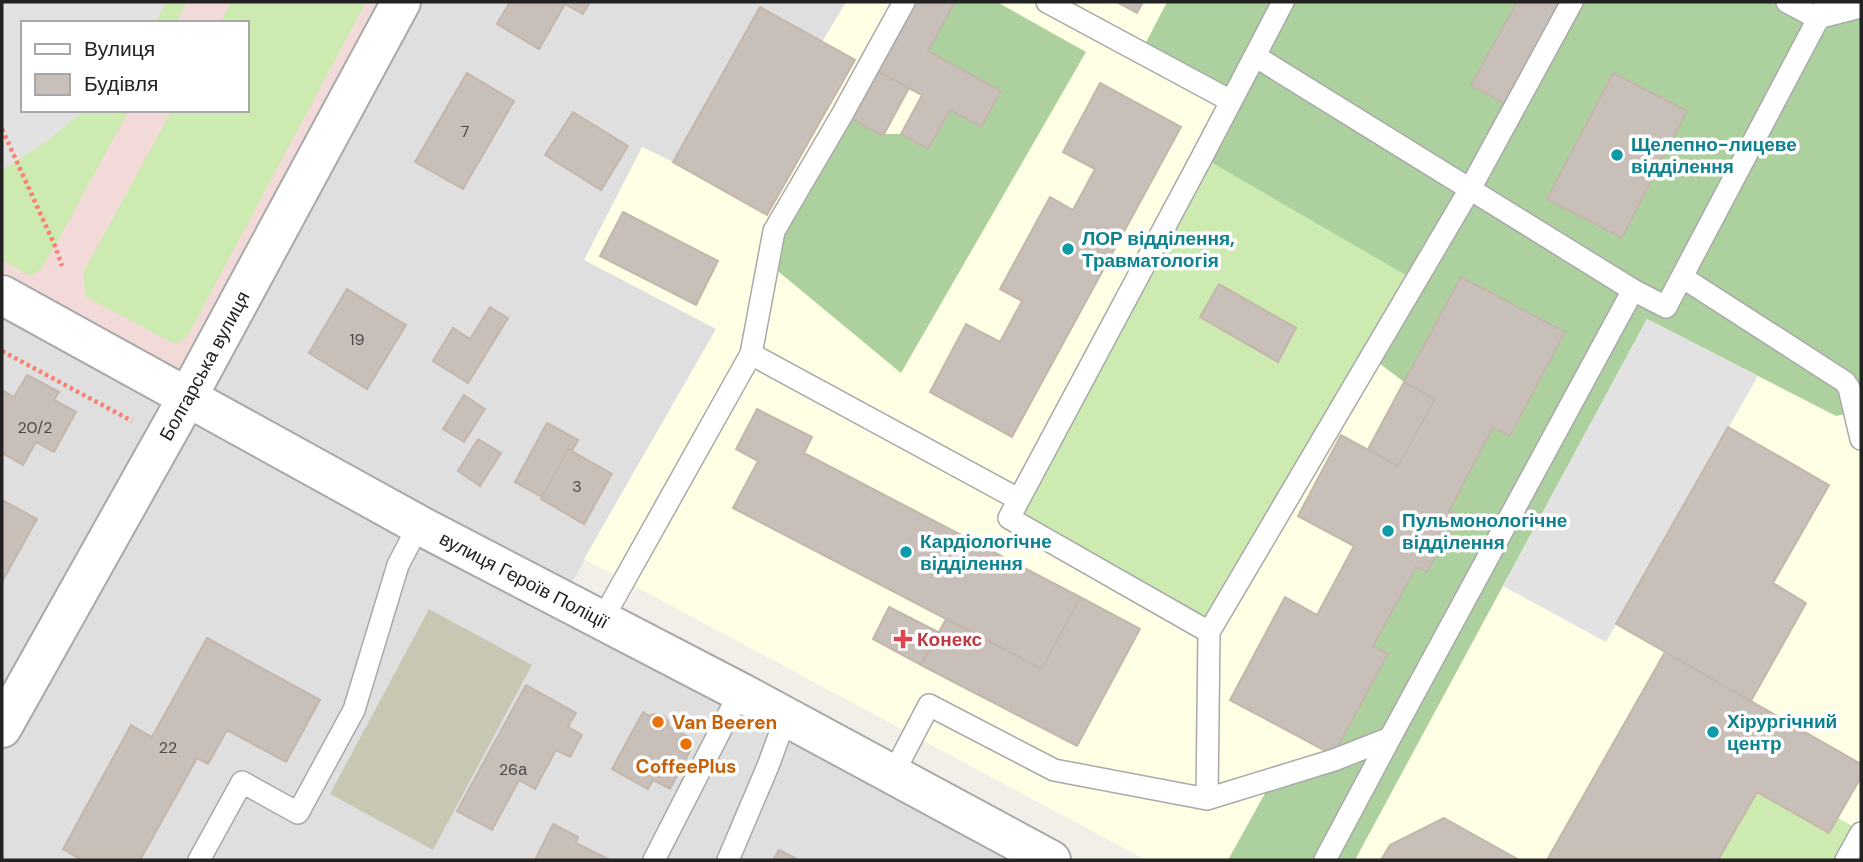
<svg xmlns="http://www.w3.org/2000/svg" width="1863" height="862" viewBox="0 0 1863 862" font-family="'DM Sans',sans-serif">
	<style>
		.residential { fill: #e0dfdf }
		.commercial { fill: #f2dad9; fill-rule: evenodd }
		.education { fill: #ffffe5 }
		.construction { fill: #c7c7b4 }
		.grass { fill: #cdebb0 }
		.forest { fill: #add19e }
		.parking { fill: #e2e2e2 }
		.building { fill: #c7bfb8; stroke: #c4b6ab; stroke-width: 2 }
		.lines { fill: none; stroke-linecap: round; stroke-linejoin: round }
		.service-casing { stroke: #a9a9a9; stroke-width: 24 }
		.minor-casing { stroke: #a9a9a9; stroke-width: 42 }
		.path { stroke: #fa8072; stroke-width: 4.5; stroke-dasharray: 3.5 3.5; stroke-linecap: butt }
		.service { stroke: #fff; stroke-width: 21 }
		.minor { stroke: #fff; stroke-width: 38 }
		.culture-dot { fill: #0f9aa8; stroke: #fff; stroke-width: 2.5 }
		.health-dot { fill: #e0444e; stroke: #fff; stroke-width: 2.5 }
		.food-dot { fill: #e8710a; stroke: #fff; stroke-width: 2.5 }
		.labels { text-anchor: middle; dominant-baseline: central; stroke-width: 7; stroke-linejoin: round; paint-order: stroke }
		.number-label { font-size: 16px; fill: #4b4948 }
		.culture-label { font-size: 19px; font-weight: bold; fill: #0d838f; stroke: #fff; text-anchor: start }
		.street-label { font-size: 19px; fill: #222; stroke: #fff }
		.health-label { font-size: 19px; font-weight: bold; fill: #be3a42; stroke: #fff; text-anchor: start }
		.food-label { font-size: 19px; font-weight: bold; fill: #c56008; stroke: #fff; text-anchor: start }
	</style>
	<rect width="100%" height="100%" fill="#f2efe9"/>
	<path class="residential" d="M404 2H909L774 231 564 596 1051 860H2V294Z"/>
	<path class="commercial" d="M2 2H401L187 398 2 296ZM23 23H247V110H23Z"/>
	<path class="education" d="M846 2H1861V860H1146L584 559 716 329 584 260 642 147 673 162 822 42Z"/>
	<path class="construction" d="M429 609 532 665 433 850 330 794Z"/>
	<path class="grass" d="M166 2H187L176 23H155Z
		M231 2H366L187 337 175 344 86 297 83 273 172 110H247V23H220Z
		M84 110H129L55 246 41 269 31 276 2 260V170L47 141Z
		M1202 157 1417 281 1209 632 1009 518Z
		M1757 792 1829 833 1838 818 1861 831V860H1718Z"/>
	<path class="forest" d="M955 2H997L1086 52 901 373 768 263 843 113 880 134H901L928 149 950 110 982 126 1001 91 928 51Z
		M1167 2H1861V410L1836 416 1647 319 1355 860H1228L1273 779 1333 755 1387 654 1373 646 1416 567 1427 572 1458 516 1449 511 1493 427 1511 436 1565 332 1461 277 1404 382 1371 357 1416 281 1202 157 1230 101 1141 52Z"/>
	<path class="parking" d="M2 2H166L155 23H23V110H84L47 141 2 170Z
		M1647 319 1758 376 1606 642 1503 586Z"/>
	<path class="building" d="M510 2H590L583 14 565 4 539 49 497 24Z
		M909 2H955L928 51 1001 91 981 127 950 110 928 149 901 134 922 95 877 71Z
		M1117 2H1143L1137 13Z
		M1517 2H1561L1505 104 1471 85Z
		M760 7 855 60 767 215 673 162Z
		M877 71 909 88 883 136 850 118Z
		M467 73 514 101 463 189 415 162Z
		M1613 73 1687 111 1622 238 1547 199Z
		M1100 83 1181 127 1012 437 930 392 966 324 1000 342 1022 301 1000 289 1050 197 1073 210 1095 169 1063 152Z
		M573 112 628 146 601 190 545 155Z
		M623 212 718 261 696 305 600 256Z
		M1461 277 1565 332 1510 436 1493 427 1449 511 1458 515 1427 572 1416 567 1373 646 1388 654 1333 755 1230 700 1285 597 1317 615 1354 546 1298 516 1341 435 1398 466 1435 399 1404 382Z
		M1219 284 1296 328 1278 362 1200 317Z
		M347 289 406 325 367 389 309 353Z
		M490 307 508 318 468 383 433 361 453 328 470 339Z
		M27 375 59 392 54 400 76 412 54 452 36 442 23 465 2 453V390L14 397Z
		M1404 382 1435 399 1398 466 1368 449Z
		M464 395 485 409 464 442 443 429Z
		M757 409 812 437 804 453 1080 597 1042 669 733 508 758 461 736 449Z
		M547 423 578 440 572 451 568 449 542 497 515 482Z
		M1728 427 1829 485 1773 583 1806 603 1751 701 1616 624Z
		M478 439 501 453 480 486 458 471Z
		M568 449 612 474 584 524 541 499Z
		M2 500 37 519 2 582Z
		M1080 597 1140 629 1077 746 921 665 946 619 1042 669Z
		M889 607 938 632 921 665 873 639Z
		M207 638 320 700 286 762 227 730 208 764 197 758 140 860H82L63 849 131 725 152 737Z
		M1665 652 1861 764V777L1829 833 1757 792 1718 860H1547Z
		M526 685 576 713 568 727 582 735 570 757 556 750 535 789 519 780 492 830 457 811Z
		M643 712 649 716 654 714 663 716 668 721 669 727 687 736 692 747 670 789 653 780 648 789 612 769Z
		M1444 818 1519 860H1381L1390 845Z
		M553 824 578 837 576 843 610 860H535Z
		M779 850 799 860H773Z"/>
	<g class="lines">
		<defs>
			<path id="service" d="M1047 2 1231 101
				M1283 2 1202 157 1009 518 1209 632 1470 189 1572 2
				M1787 2 1817 18 1861 7
				M1255 56 1633 290 1666 307 1827 2
				M1682 277 1845 382 1849 388 1861 439
				M751 354 774 231 843 113 904 2
				M602 620 751 354 1018 499
				M893 774 929 705 1054 770 1207 799 1334 760 1390 738 1633 290
				M1207 799 1209 632
				M199 860 242 782 298 813 354 710 398 565 419 525
				M654 860 740 692
				M728 860 768 766 786 717
				M1325 860 1390 738
				M1846 860 1861 833"/>
			<g id="minor">
				<path id="s1" d="M2 295 419 525 740 692 1051 860"/>
				<path id="s2" d="M2 728 187 398 401 2"/>
			</g>
		</defs>
		<use href="#service" class="service-casing"/>
		<use href="#minor" class="minor-casing"/>
		<path class="path" d="M2 129 55 246 62 266
			M2 351 132 421"/>
		<use href="#service" class="service"/>
		<use href="#minor" class="minor"/>
	</g>
	<g class="culture-dot">
		<circle cx="1617" cy="155" r="7"/>
		<circle cx="1068" cy="249" r="7"/>
		<circle cx="1388" cy="531" r="7"/>
		<circle cx="906" cy="552" r="7"/>
		<circle cx="1713" cy="732" r="7"/>
	</g>
	<path class="health-dot" d="M899.5 628.5h7v7h7v7h-7v7h-7v-7h-7v-7h7z"/>
	<g class="food-dot">
		<circle cx="658" cy="722" r="7"/>
		<circle cx="686" cy="744" r="7"/>
	</g>
	<g class="labels">
		<g class="number-label">
			<text x="465" y="131">7</text>
			<text x="357" y="339">19</text>
			<text x="35" y="427">20/2</text>
			<text x="577" y="486">3</text>
			<text x="168" y="747">22</text>
			<text x="513" y="769">26а</text>
		</g>
		<g class="culture-label">
			<text x="1631" y="144">Щелепно-лицеве<tspan x="1631" dy="22">відділення</tspan></text>
			<text x="1082" y="238">ЛОР відділення,<tspan x="1082" dy="22">Травматологія</tspan></text>
			<text x="1402" y="520">Пульмонологічне<tspan x="1402" dy="22">відділення</tspan></text>
			<text x="920" y="541">Кардіологічне<tspan x="920" dy="22">відділення</tspan></text>
			<text x="1727" y="721">Хірургічний<tspan x="1727" dy="22">центр</tspan></text>
		</g>
		<g class="street-label">
			<text stroke="none"><textPath href="#s2" startOffset="415">Болгарська вулиця</textPath></text>
			<text stroke="none"><textPath href="#s1" startOffset="595">вулиця Героїв Поліції</textPath></text>
		</g>
		<g class="health-label">
			<text x="917" y="639">Конекс</text>
		</g>
		<g class="food-label">
			<text x="672" y="722">Van Beeren</text>
			<text x="686" y="766" text-anchor="middle">CoffeePlus</text>
		</g>
	</g>
	<rect width="1863" height="862" fill="none" stroke="#222222" stroke-width="7"/>
	<rect x="21" y="21" width="228" height="91" fill="#ffffff" stroke="#a7a7a7" stroke-width="2"/>
	<rect x="35" y="44" width="35" height="10" fill="#ffffff" stroke="#a7a7a7" stroke-width="2"/>
	<text x="84" y="56" font-size="21" fill="#222222">Вулиця</text>
	<rect x="35" y="74" width="35" height="21" fill="#c7bfb8" stroke="#a7a7a7" stroke-width="2"/>
	<text x="84" y="91" font-size="21" fill="#222222">Будівля</text>
</svg>
